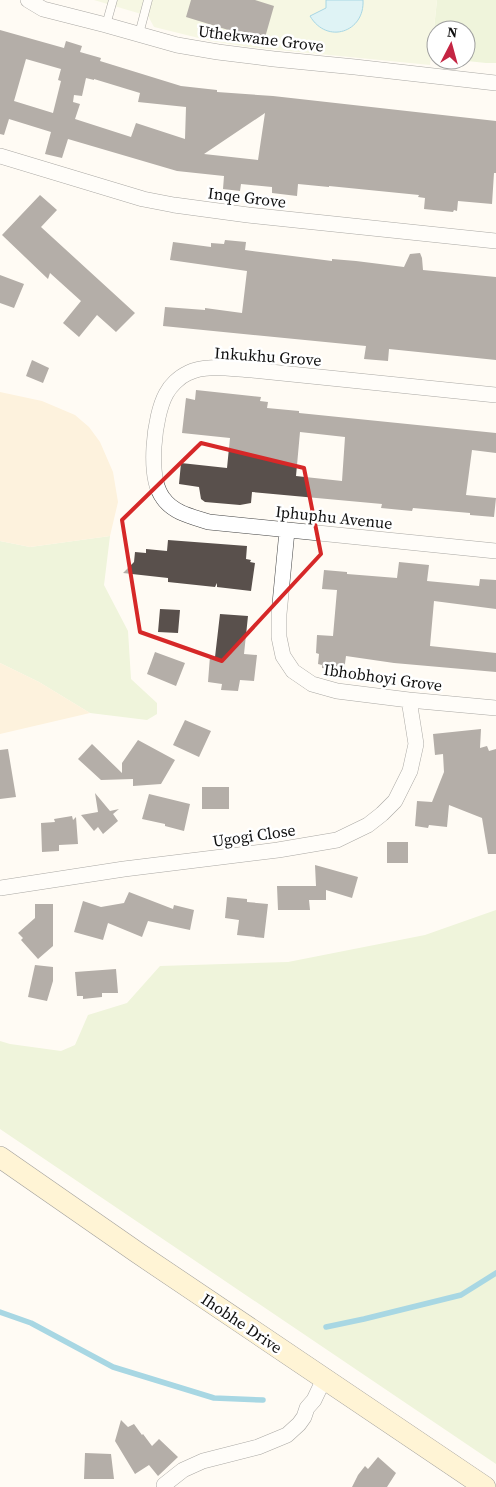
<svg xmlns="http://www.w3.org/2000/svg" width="496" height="1487" viewBox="0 0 496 1487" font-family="'Source Serif 4',serif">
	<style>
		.green { fill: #dbebbc }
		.sand { fill: #fbe6c0 }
		.pitch { fill: #ebf2ce }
		.water { fill: #b8e8f7; stroke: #3eaacf }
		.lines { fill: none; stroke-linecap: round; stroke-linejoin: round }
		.stream { stroke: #3eaacf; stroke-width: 5.5 }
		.building { fill: #59504c; fill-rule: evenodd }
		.lane-casing { stroke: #434343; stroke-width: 9 }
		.street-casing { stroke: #434343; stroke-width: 16 }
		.secondary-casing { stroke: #323232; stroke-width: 22 }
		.lane { stroke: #fff; stroke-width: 8 }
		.street { stroke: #fff; stroke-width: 15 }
		.secondary { stroke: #ffebaf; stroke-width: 21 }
		.marked { fill: none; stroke: #d62828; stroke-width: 4; stroke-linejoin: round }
		.labels { text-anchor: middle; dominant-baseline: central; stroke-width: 5; stroke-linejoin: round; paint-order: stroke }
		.street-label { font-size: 16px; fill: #101010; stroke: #fff }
	</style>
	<rect width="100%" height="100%" fill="#fffbf4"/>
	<path class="green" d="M437 0H496V63H486L458 60H466V30H436V57H431Z
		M110 536 104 585 128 631 131 679 157 703V714L147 720 90 713 39 682 0 663V541L30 547Z
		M496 910V1464L0 1129V1041L10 1044 61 1051 75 1045 88 1015 127 1003 160 966 288 962 425 935Z"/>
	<path class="sand" d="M0 392 42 401 75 415 89 427 100 442 113 472 118 502 110 536 30 547 0 541Z
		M0 663 39 682 90 713 0 734Z"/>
	<path class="pitch" d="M94 0H437L430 65 249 47 211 41 154 27 148 16Z"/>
	<path class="water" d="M326 0H363C365 32 327 45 310 16L326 8Z"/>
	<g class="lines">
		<path class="stream" d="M0 1312 31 1323 113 1367 214 1398 263 1400
			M326 1327 364 1319 461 1295 496 1273"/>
	</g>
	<path class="building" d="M191 0H255L274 6 264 41 186 17Z
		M0 30 64 48 66 41 82 46 80 52 101 58 100 61 181 86 217 90V92L273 96 496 121V173H494L492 204 458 201 457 211 454 210 453 212 424 209 425 198 418 197 419 195 329 186V187L298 184 297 196 272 193V187L241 184 240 191 223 189 224 176 177 171 68 139 62 158 45 154 51 132 9 119 4 135 0 134ZM26 59 61 69 58 80 61 81 53 113 14 101ZM86 78 94 80V79L140 93 138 102 186 107 185 139 136 123 131 137 75 119 80 104 73 102 74 95 82 96ZM265 113 258 160 204 154Z
		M40 195 57 210 41 227 135 313 116 332 97 315 79 337 63 323 81 301 50 273 48 279 2 235Z
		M225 240 246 242 245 250 332 261V259L356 261 404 267 410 254 420 253 422 258 423 270 496 277V360L389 349 388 361 364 359 366 346 163 326 165 307 205 310V308L242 313 247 271 170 260 173 242 211 247V243L224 244Z
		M0 275 24 284 14 308 0 303Z
		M32 360 49 368 43 383 26 376Z
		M196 390 261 397 260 401 268 402 267 408 299 411V413L496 433V453L472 450 466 495 496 498 494 517 470 515V513L413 508 412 511 381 508 382 504 252 492 251 503 240 505 205 502 201 499 199 487 179 484 181 463 227 468 230 438 182 433 186 398 195 400ZM300 432 345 437 342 481 296 476Z
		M168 540 247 546 246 559 251 560 250 562 255 563 251 591 217 587V583L215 587 168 582V578L123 573 134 562 135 552 146 553V549L167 551Z
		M399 562 429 565 427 581 479 586 480 579 496 580V609L434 601 430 646 496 653V672L394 663 346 656 344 671 322 668V665L318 664 319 654 316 653 317 635 333 636 337 590 322 589 324 570 347 572V574L397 578Z
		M160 609 180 610 178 633 158 632Z
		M220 614 248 616 244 654 257 655 254 681 240 680 238 691 221 690 222 684 208 682 210 656 215 657Z
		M155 652 185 663 176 686 147 674Z
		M185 720 211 731 199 757 173 745Z
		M481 729 480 748 487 746 489 751 496 749V854H488L482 818 449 805 447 827 429 825 428 828 415 826 417 801 432 802 444 772 443 754 435 755 433 734Z
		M138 740 175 760 161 784 133 786V779L101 780 78 759 92 744 122 773V763Z
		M8 749 16 797 0 799V750Z
		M202 787H229V809H202Z
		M95 793 110 811 119 809 113 814 118 821 103 834 98 827 94 831 81 815 98 812Z
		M149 794 190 804 184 831 165 826V824L142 819Z
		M72 816 73 820 76 817 78 844 59 845V851L42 852 41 823 55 822 54 819Z
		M387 842H408V863H387Z
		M315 865 358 877 352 898 326 890V900H309L310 910H278L277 886H316Z
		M129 892 173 909 174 905 194 910 190 930 148 921 142 937 108 923 103 940 74 932 83 901 101 907 124 903Z
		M227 897 247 899V902L268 904 264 938 237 935 239 920 225 918Z
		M35 904H53V946L38 959 21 940 23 938 18 933 35 918Z
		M35 965 53 967V981L47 1001 28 997Z
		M116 969 118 993H102V997L83 999V996H77L75 972Z
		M121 1420 128 1427 134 1424 142 1435 143 1434 152 1446 159 1439 178 1457 158 1476 149 1465 135 1474 115 1441Z
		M85 1453 111 1454 114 1479H84Z
		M378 1457 396 1473 387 1487H352L358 1475 365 1466 368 1469Z"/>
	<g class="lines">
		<defs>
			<path id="lane" d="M106 25 113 0
				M139 34 148 0"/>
			<path id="street" d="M28 0 43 9 106 25 177 45 218 52 274 59 355 67 496 83
				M0 156 143 199 174 205 248 215 496 241
				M496 395 252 370C232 369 206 364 188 373 179 377 170 386 166 394 154 416 147 477 163 498 173 513 193 517 209 522L496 551
				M287 531 279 614V637L283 656 293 671 312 684 337 691 409 700 496 708
				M0 888 124 869 278 850 337 840 368 825 382 814 395 801 410 771 416 744 409 700
				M164 1485 183 1470 203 1461 258 1447 287 1435 299 1424 304 1417 307 1408 314 1400 324 1379"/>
			<path id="secondary" d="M0 1157 138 1253 485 1487"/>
		</defs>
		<use href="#lane" class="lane-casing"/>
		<use href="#street" class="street-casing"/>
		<use href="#secondary" class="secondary-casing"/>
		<use href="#lane" class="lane"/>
		<use href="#street" class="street"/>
		<use href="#secondary" class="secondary"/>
	</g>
	<path d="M0 0H496V1487H0ZM201 443 304 468 321 554 222 661 140 632 122 520Z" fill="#fffbf4" fill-opacity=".55" fill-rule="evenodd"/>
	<path class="marked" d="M201 443 304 468 321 554 222 661 140 632 122 520Z"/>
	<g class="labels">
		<g class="street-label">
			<text transform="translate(261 38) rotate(7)">Uthekwane Grove</text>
			<text transform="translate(247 197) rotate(7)">Inqe Grove</text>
			<text transform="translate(268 356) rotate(4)">Inkukhu Grove</text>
			<text transform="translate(334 517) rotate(6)">Iphuphu Avenue</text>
			<text transform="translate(383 677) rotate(8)">Ibhobhoyi Grove</text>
			<text transform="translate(254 835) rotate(-8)">Ugogi Close</text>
			<text transform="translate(242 1323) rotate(34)">Ihobhe Drive</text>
		</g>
	</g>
	<g transform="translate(451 45) rotate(6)"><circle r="24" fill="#ffffff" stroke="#9f9f9f"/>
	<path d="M0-4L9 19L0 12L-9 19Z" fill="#c42543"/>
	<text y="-8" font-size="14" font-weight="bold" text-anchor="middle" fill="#101010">N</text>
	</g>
</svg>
